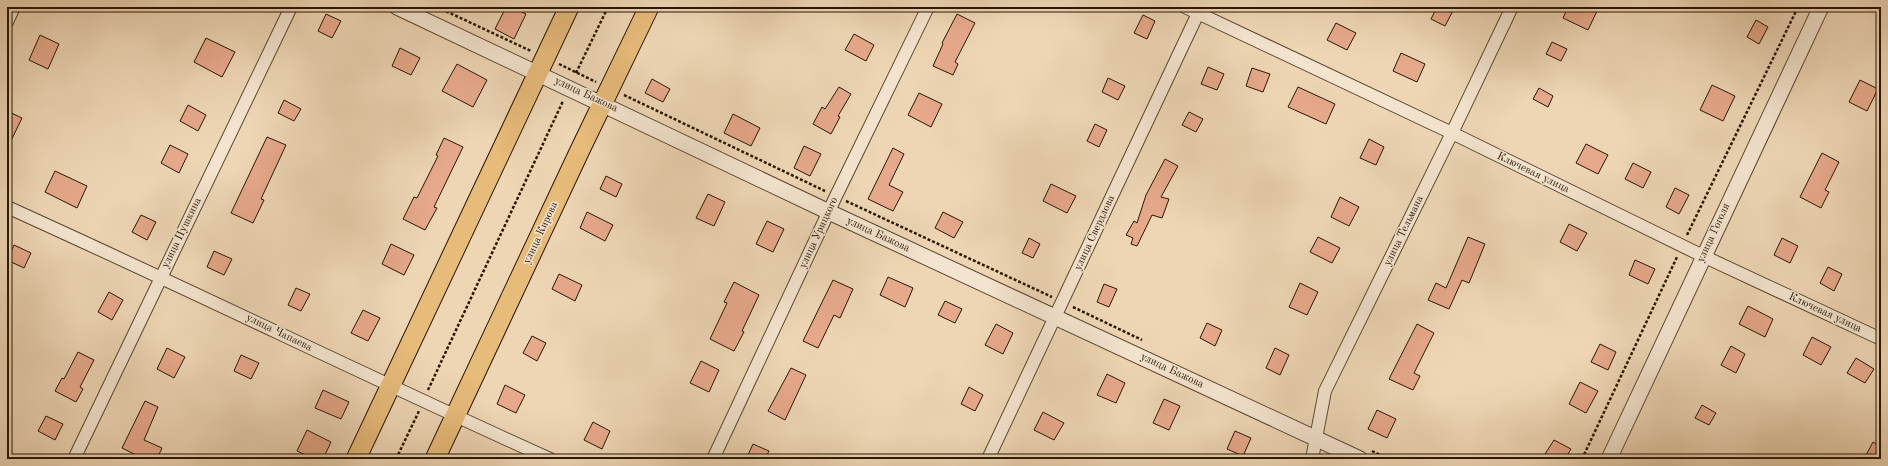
<svg xmlns="http://www.w3.org/2000/svg" width="1888" height="466" viewBox="0 0 1888 466" font-family="'Old Standard TT',serif">
	<style>
		.building { fill: #e7a98c; stroke: #281600 }
		.lines { fill: none; stroke-linecap: round; stroke-linejoin: round }
		.minor-casing { stroke: #5a462d; stroke-width: 14 }
		.tertiary-casing { stroke: #5a462d; stroke-width: 17 }
		.primary-casing { stroke: #281600; stroke-width: 21 }
		.path { stroke: #281600; stroke-width: 2.5; stroke-dasharray: 3 2; stroke-linecap: butt }
		.minor { stroke: #f4e4cf; stroke-width: 12 }
		.tertiary { stroke: #f4e4cf; stroke-width: 15 }
		.primary { stroke: #e7bb7a; stroke-width: 19 }
		.labels { text-anchor: middle; dominant-baseline: central; stroke-width: 3; stroke-linejoin: round; paint-order: stroke }
		.street-label { font-size: 11px; fill: #281600; stroke: #f4e4cf }
	</style>
	<rect width="100%" height="100%" fill="#eed6b5"/>
	<filter id="stains"><feTurbulence type="fractalNoise" baseFrequency=".005" numOctaves="4"/><feColorMatrix values="0 0 0 0 .2 0 0 0 0 .09 0 0 0 0 .02 0 0 0 .5 -.17"/></filter>
	<radialGradient id="worn" r=".72"><stop offset=".6" stop-color="#630" stop-opacity="0"/><stop offset="1" stop-color="#630" stop-opacity=".3"/></radialGradient>
	<path class="building" d="M506 7H512L526 14 514 39 495 29Z
		M1437 7H1455L1445 26 1431 19Z
		M1568 7H1588L1597 11 1588 30 1563 18Z
		M326 14 341 21 332 38 318 31Z
		M957 14 975 23 955 62 958 64 953 75 933 66 943 44 942 43Z
		M1143 15 1155 21 1147 39 1134 33Z
		M1756 20 1768 27 1759 44 1747 37Z
		M1336 23 1356 33 1347 50 1327 40Z
		M854 34 874 45 866 61 845 50Z
		M40 35 59 44 48 69 29 60Z
		M206 38 235 52 222 77 194 62Z
		M1552 42 1567 49 1561 61 1546 54Z
		M400 48 420 58 411 75 392 66Z
		M1401 53 1425 64 1417 82 1393 71Z
		M457 64 487 80 473 107 442 91Z
		M1208 67 1224 74 1217 90 1201 84Z
		M1252 68 1270 74 1263 92 1246 86Z
		M1108 78 1125 86 1118 100 1102 92Z
		M652 79 670 89 663 102 645 93Z
		M1860 80 1878 89 1867 111 1849 102Z
		M1712 85 1735 96 1723 121 1700 110Z
		M839 87 851 94 838 116 840 117 831 134 813 124 822 107 825 109Z
		M1298 87 1335 104 1326 124 1288 107Z
		M1539 88 1553 96 1548 107 1533 99Z
		M919 93 942 104 931 127 908 115Z
		M284 100 301 109 294 121 278 113Z
		M188 105 206 115 198 131 180 121Z
		M7 111 22 118 7 149Z
		M1189 112 1203 119 1196 132 1182 125Z
		M733 114 760 128 751 146 724 133Z
		M1095 124 1107 130 1099 147 1087 141Z
		M267 137 286 145 261 199 264 200 253 223 231 213Z
		M444 138 463 147 434 207 437 208 425 230 403 219 414 197 417 198 438 156 436 155Z
		M1369 139 1384 147 1376 165 1360 158Z
		M1586 144 1608 155 1598 174 1576 163Z
		M170 145 188 154 179 173 161 163Z
		M804 146 821 154 810 176 794 168Z
		M893 148 904 154 889 185 903 192 893 211 868 199Z
		M1822 153 1839 162 1825 190 1829 192 1821 208 1800 197Z
		M1165 159 1178 166 1161 197 1169 199 1162 218 1152 215 1137 246 1131 244 1133 238 1126 235 1134 221 1137 223 1146 195Z
		M1633 163 1651 172 1643 188 1625 179Z
		M55 171 87 186 77 208 45 192Z
		M606 176 622 184 616 197 600 189Z
		M1051 184 1076 196 1067 213 1043 201Z
		M1675 188 1689 195 1679 214 1666 207Z
		M708 194 725 202 714 226 696 218Z
		M1340 197 1359 207 1349 226 1331 217Z
		M587 212 613 225 605 241 580 228Z
		M943 212 963 222 954 238 935 228Z
		M141 215 156 222 147 240 132 232Z
		M767 221 784 229 773 252 756 244Z
		M1569 224 1587 233 1577 251 1560 242Z
		M1318 237 1340 248 1332 263 1310 252Z
		M1468 237 1485 244 1469 283 1462 280 1449 309 1428 300 1436 283 1446 288Z
		M1029 238 1040 244 1033 258 1022 253Z
		M1782 238 1798 246 1790 263 1774 255Z
		M391 244 414 255 404 275 382 264Z
		M14 245 31 253 24 268 7 260Z
		M214 251 232 259 224 275 207 267Z
		M1635 260 1655 269 1648 284 1629 275Z
		M1828 267 1842 274 1834 291 1820 283Z
		M559 274 582 285 575 301 552 289Z
		M888 277 913 288 905 307 880 295Z
		M833 280 853 289 840 318 834 315 818 348 803 341Z
		M734 282 759 295 742 331 744 332 734 351 710 339 727 303 724 302Z
		M1300 283 1318 292 1307 315 1289 307Z
		M1104 284 1117 289 1109 307 1097 302Z
		M296 288 310 294 301 311 288 305Z
		M109 292 123 300 112 320 98 312Z
		M945 301 962 309 955 323 938 315Z
		M1748 306 1773 319 1765 337 1739 324Z
		M363 310 380 318 368 341 351 333Z
		M1207 323 1222 330 1215 346 1200 338Z
		M996 324 1013 333 1003 354 985 345Z
		M1417 324 1434 333 1414 373 1420 376 1413 390 1389 379Z
		M532 336 546 343 537 361 523 353Z
		M1812 337 1831 347 1821 365 1803 355Z
		M1600 344 1616 352 1608 370 1591 362Z
		M1731 346 1745 354 1736 373 1721 365Z
		M167 348 185 357 174 378 157 369Z
		M1275 348 1289 355 1280 375 1266 368Z
		M78 352 94 360 80 387 83 389 76 402 55 391 62 378 64 379Z
		M241 355 259 363 251 379 234 371Z
		M1856 358 1874 369 1865 383 1847 373Z
		M701 361 719 370 709 392 690 383Z
		M791 368 806 375 785 420 768 411Z
		M1107 374 1125 383 1116 403 1097 395Z
		M1580 382 1598 391 1586 413 1569 404Z
		M505 385 525 395 516 413 497 404Z
		M969 387 983 395 975 411 961 404Z
		M323 390 349 402 341 419 315 408Z
		M1164 399 1180 406 1169 430 1153 423Z
		M145 401 158 407 144 440 162 448 157 459H144L122 448Z
		M1702 405 1716 413 1709 425 1695 418Z
		M1377 410 1396 419 1387 438 1368 429Z
		M1043 412 1064 423 1054 440 1034 430Z
		M46 416 63 424 55 440 38 431Z
		M593 422 610 431 602 449 584 440Z
		M307 430 331 442 323 459H314L297 451Z
		M1235 431 1251 438 1243 456 1227 449Z
		M1554 440 1571 449 1565 459H1554L1545 454Z
		M1873 442 1881 447V459H1864Z
		M753 444 769 451 765 459H746Z"/>
	<g class="lines">
		<defs>
			<path id="minor" d="M1185 7 1452 133 1703 256 1881 339
				M7 22 14 7
				M7 207C189 289 368 377 550 459
				M74 459 291 7
				M713 459 836 196 928 7
				M988 459 1201 7
				M1312 459 1325 391 1452 133 1512 7"/>
			<path id="tertiary" d="M397 7 829 212 1360 459
				M1609 459 1821 7"/>
			<path id="primary" d="M356 459 569 7
				M435 459 580 150 649 7"/>
		</defs>
		<use href="#minor" class="minor-casing"/>
		<use href="#tertiary" class="tertiary-casing"/>
		<use href="#primary" class="primary-casing"/>
		<path class="path" d="M437 7 531 51
			M559 64 596 82
			M576 73 608 7
			M624 95 825 191
			M846 201 1052 297
			M1687 235 1798 7
			M1073 307 1142 340
			M428 390 563 101
			M1372 451 1388 459
			M396 459 419 411
			M1582 459 1677 257"/>
		<use href="#minor" class="minor"/>
		<use href="#tertiary" class="tertiary"/>
		<use href="#primary" class="primary"/>
	</g>
	<g class="labels">
		<g class="street-label">
			<text transform="translate(586 95) rotate(25)">улица Бажова</text>
			<text transform="translate(1533 173) rotate(26)">Ключевая улица</text>
			<text transform="translate(1404 231) rotate(-64)">улица Тельмана</text>
			<text transform="translate(182 233) rotate(-64)">улица Пушкина</text>
			<text transform="translate(541 233) rotate(-65)">улица Кирова</text>
			<text transform="translate(819 233) rotate(-65)">улица Урицкого</text>
			<text transform="translate(1095 233) rotate(-65)">улица Свердлова</text>
			<text transform="translate(1714 233) rotate(-65)">улица Гоголя</text>
			<text transform="translate(878 235) rotate(25)">улица Бажова</text>
			<text transform="translate(1825 313) rotate(25)">Ключевая улица</text>
			<text transform="translate(279 333) rotate(26)">улица Чапаева</text>
			<text transform="translate(1172 371) rotate(25)">улица Бажова</text>
		</g>
	</g>
	<rect width="1888" height="466" fill="none" stroke="#eed6b5" stroke-width="24"/>
	<rect x="8" y="8" width="1872" height="450" fill="none" stroke="#281600" stroke-width="2"/>
	<rect x="12" y="12" width="1864" height="442" fill="none" stroke="#281600"/>
	<rect width="100%" height="100%" filter="url(#stains)"/>
	<rect width="100%" height="100%" fill="url(#worn)"/>
</svg>
